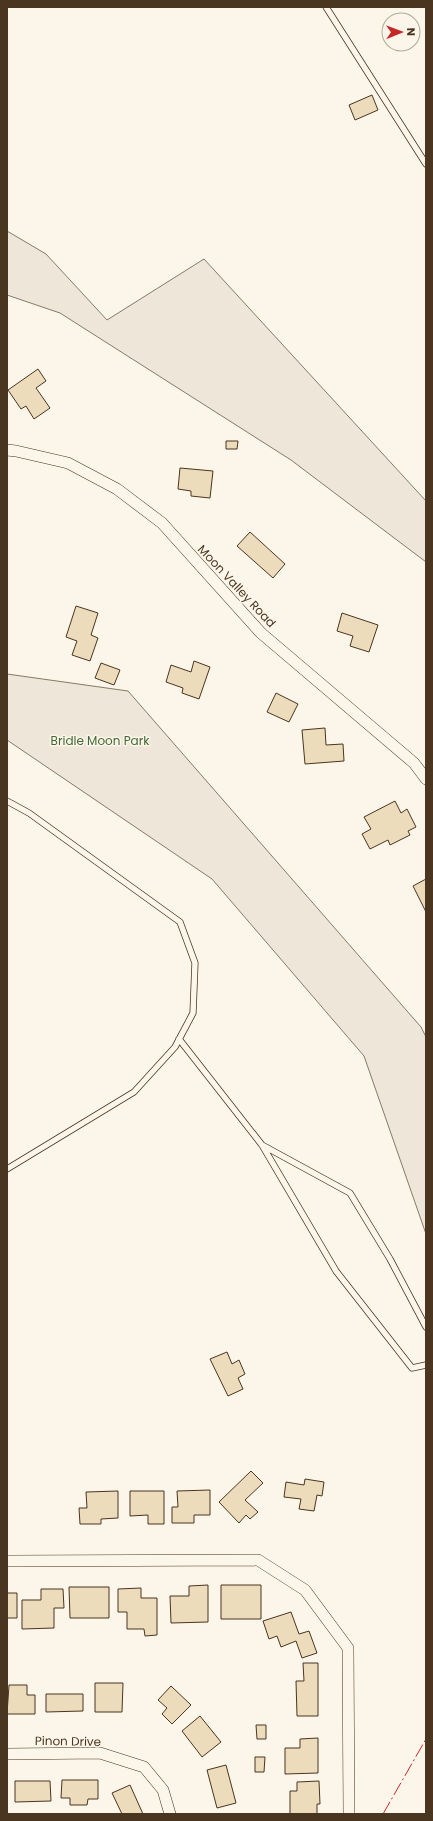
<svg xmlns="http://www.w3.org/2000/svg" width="433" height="1821" viewBox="0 0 433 1821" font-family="Poppins,sans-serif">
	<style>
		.green { fill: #ede6d9; stroke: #887966 }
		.building { fill: #ecdcbc; stroke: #4a3520 }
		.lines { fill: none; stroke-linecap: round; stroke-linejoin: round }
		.lane-casing { stroke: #4a3520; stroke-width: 7 }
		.street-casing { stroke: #4a3520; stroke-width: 12 }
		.lane { stroke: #fbf6e9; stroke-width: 5.5 }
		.street { stroke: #fbf6e9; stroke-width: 11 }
		.power { stroke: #c62828; stroke-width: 1; stroke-dasharray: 14 3 2 3; stroke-linecap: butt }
		.labels { text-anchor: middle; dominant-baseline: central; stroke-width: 3; stroke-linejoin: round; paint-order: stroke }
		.street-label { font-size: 12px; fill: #4a3520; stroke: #fbf6e9 }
		.park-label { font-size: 12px; fill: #436837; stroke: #fbf6e9 }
	</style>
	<rect width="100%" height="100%" fill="#fbf6e9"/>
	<path class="green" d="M7 231 46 254 107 320 204 259 426 501V562L291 460 60 313 7 295Z
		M7 674 128 691 421 1027 426 1037V1234L364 1056 212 879 7 740Z"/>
	<path class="building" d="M372 95 378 110 355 120 349 105Z
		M38 369 46 381 36 388 50 408 34 419 26 406 21 409 8 390Z
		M226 441H238L237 449H226Z
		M180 468 213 471 210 498 191 496V491L178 489Z
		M250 532 285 564 273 578 237 546Z
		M76 606 98 613 91 635 98 638 90 661 72 655 77 641 66 637Z
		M342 613 378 625 369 652 350 646 353 636 337 631Z
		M194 661 210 667 199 699 182 693 183 688 166 682 171 665 191 672Z
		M101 663 120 670 114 685 95 678Z
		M276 693 298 704 289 722 267 712Z
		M325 728 326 745 343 744 344 761 305 764 302 730Z
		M395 801 401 813 407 809 416 827 408 831 410 835 390 845 388 840 370 849 362 834 371 829 364 817Z
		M426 879V912L413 886Z
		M227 1352 232 1364 239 1360 245 1374 238 1378 243 1389 228 1396 210 1359Z
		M251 1471 263 1483 245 1500 258 1512 250 1519 246 1515 239 1523 219 1502Z
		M305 1479 324 1482 322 1496 317 1495 314 1511 299 1509 301 1499 284 1497 286 1482 304 1485Z
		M210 1490V1515H194V1523H172V1507H178L177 1491Z
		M118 1491V1518L101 1519V1524H80L79 1508H87L86 1492Z
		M130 1491H164V1524H148V1515L130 1516Z
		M208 1585V1622L171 1623 170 1596H189V1586Z
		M221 1585H261V1619H221Z
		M69 1587H109V1618H70Z
		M141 1588V1598H157V1635L145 1636 144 1629H127V1612H118V1589Z
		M41 1589H63L64 1608H54V1628L22 1629V1600H41Z
		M7 1593H17V1618H7Z
		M291 1612 299 1634 309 1631 317 1653 302 1658 296 1641 281 1647 277 1636 269 1639 263 1621Z
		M303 1663H318V1716H297L296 1681H304Z
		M95 1683H123L122 1712H95Z
		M9 1685H27V1695H35V1714H7Z
		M171 1686 191 1705 172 1724 162 1714 167 1708 158 1700Z
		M46 1694H83V1711L46 1712Z
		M200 1716 221 1742 202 1757 182 1731Z
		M256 1725H266V1739H257Z
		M318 1738V1773L285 1774V1748H300V1739Z
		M255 1757H265L264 1772H255Z
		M226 1765 236 1803 217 1808 207 1770Z
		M62 1780H98V1799H88L87 1805H70V1798H61Z
		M15 1781H50L51 1801 15 1802Z
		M319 1781 320 1804H317V1814H290V1791H297V1782Z
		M130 1785 143 1814H122L112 1793Z"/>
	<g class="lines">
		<defs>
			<path id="lane" d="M326 7 426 164
				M7 801 29 813 180 922 195 963 193 1013 175 1047 134 1092 7 1169
				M179 1039 262 1145 336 1271 412 1368 426 1365
				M262 1145 350 1193 390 1259 426 1327"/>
			<path id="street" d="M7 450 16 451 68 463 117 489 162 523 261 633 414 763 426 779
				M7 1561 258 1560 305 1590 348 1648 349 1814
				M7 1754 100 1753 144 1767 163 1790 170 1814"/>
		</defs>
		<use href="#lane" class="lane-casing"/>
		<use href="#street" class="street-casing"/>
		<use href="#lane" class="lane"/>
		<use href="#street" class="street"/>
		<path class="power" d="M383 1814 426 1739"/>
	</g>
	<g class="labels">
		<g class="street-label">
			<text transform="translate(237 586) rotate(47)">Moon Valley Road</text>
			<text transform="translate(68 1741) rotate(1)">Pinon Drive</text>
		</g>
		<g class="park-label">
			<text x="100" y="740">Bridle Moon Park</text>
		</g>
	</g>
	<rect width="433" height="1821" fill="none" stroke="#4a3520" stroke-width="16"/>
	<g transform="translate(401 32) rotate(89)"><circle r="19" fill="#fbf6e9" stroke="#b4a999"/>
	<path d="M0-3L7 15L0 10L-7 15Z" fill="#c62828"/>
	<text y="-6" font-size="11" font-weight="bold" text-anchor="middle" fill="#4a3520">N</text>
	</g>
</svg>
